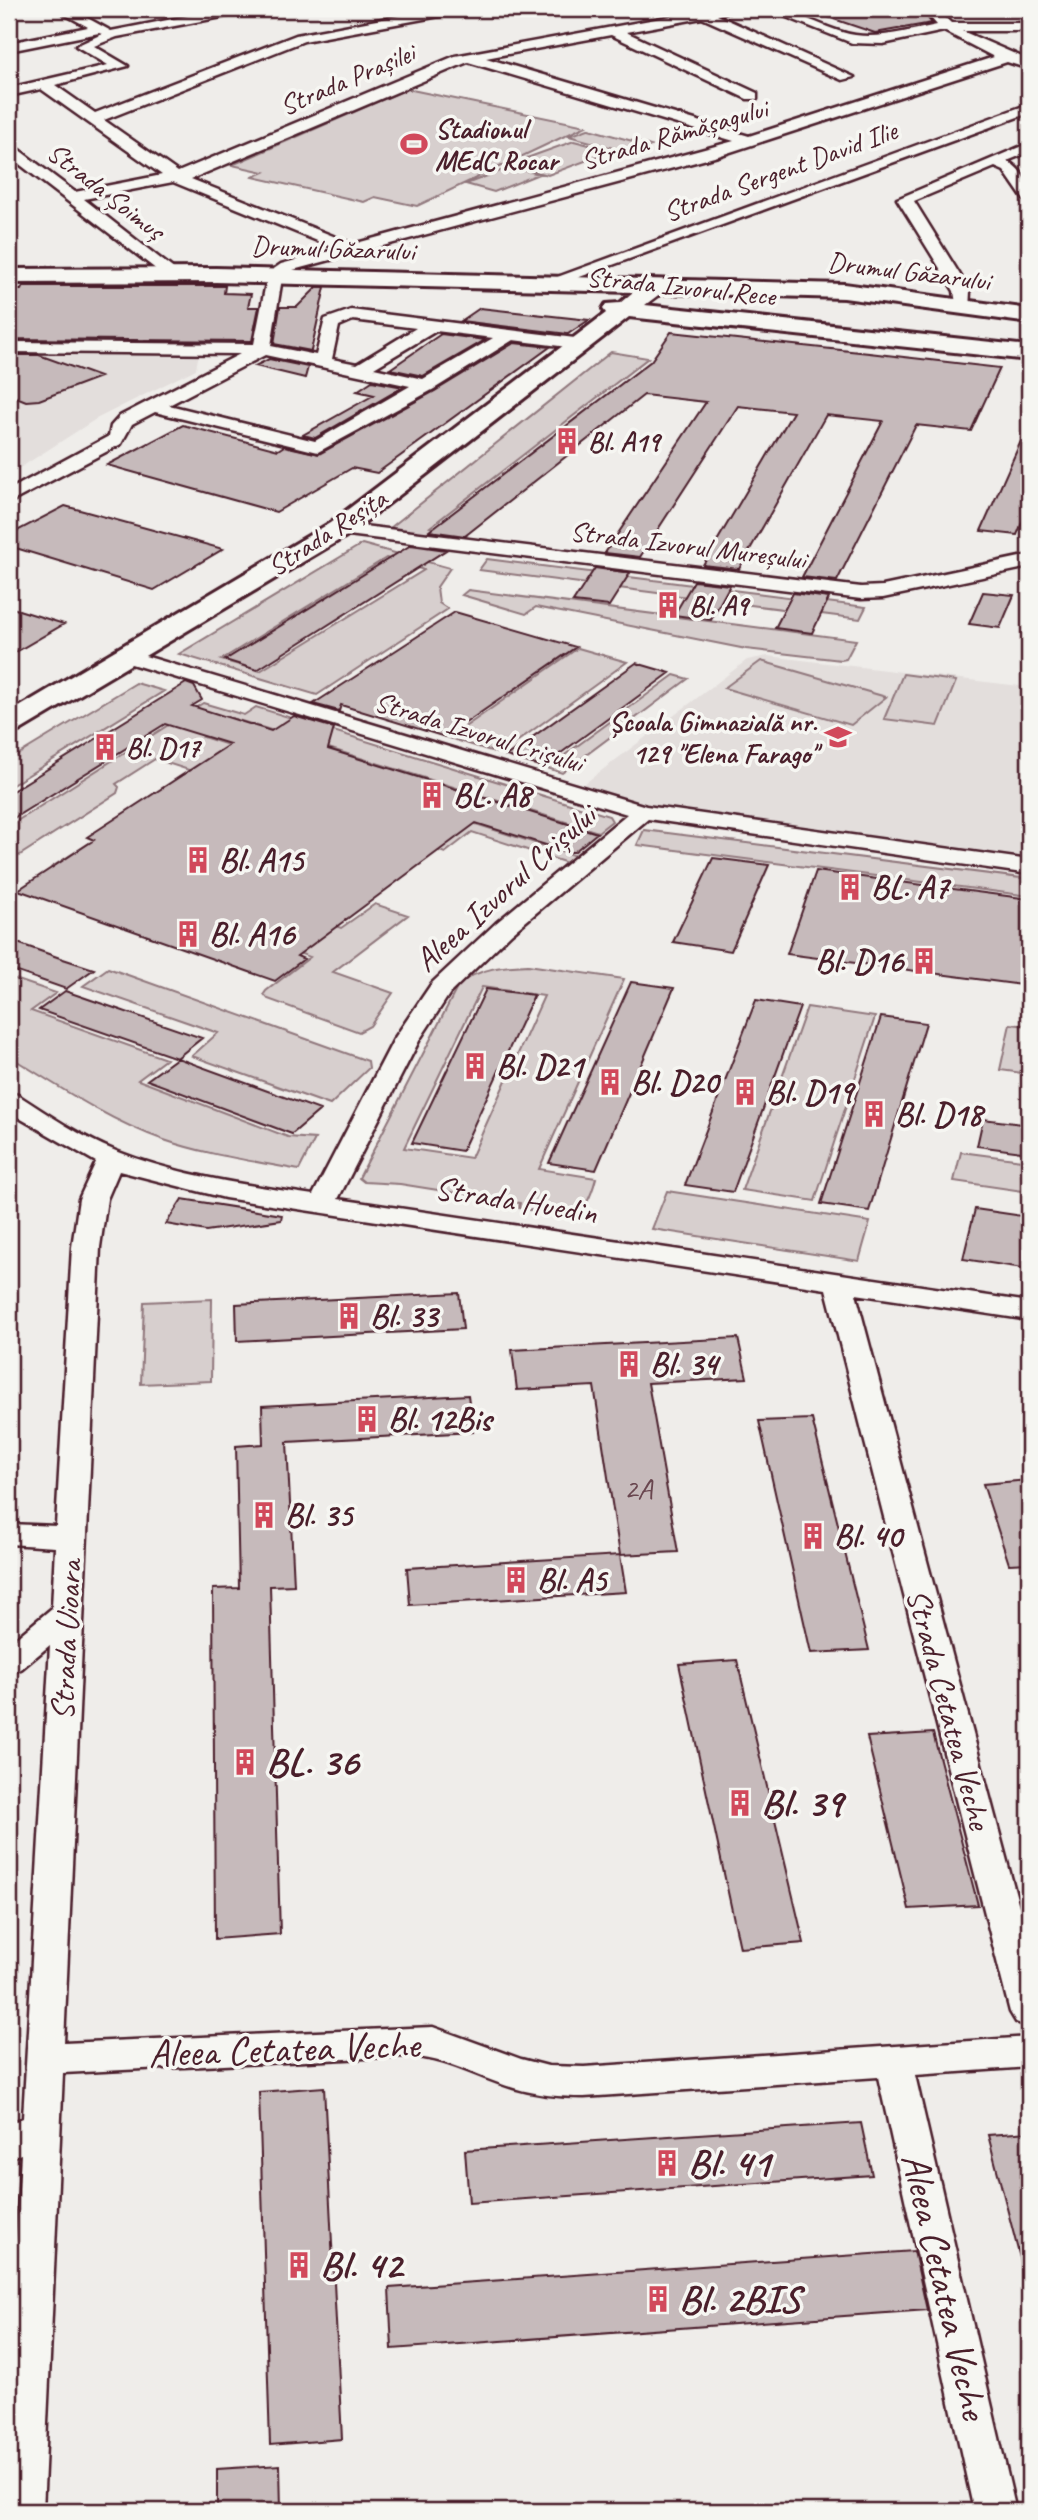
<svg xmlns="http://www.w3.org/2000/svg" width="1038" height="2520" viewBox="0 0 1038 2520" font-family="Caveat,sans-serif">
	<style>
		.built { fill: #e3dedc }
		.green { fill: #d7cfce; stroke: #90777c; stroke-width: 2; fill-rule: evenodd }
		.building { fill: #c6babb; stroke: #4a1f2b; stroke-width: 2 }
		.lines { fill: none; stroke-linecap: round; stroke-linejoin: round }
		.street-casing { stroke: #4a1f2b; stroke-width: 5 }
		.secondary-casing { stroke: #4a1f2b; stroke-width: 6 }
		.street { fill: #f6f6f2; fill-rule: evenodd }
		.secondary { fill: #f6f6f2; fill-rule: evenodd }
		.labels { text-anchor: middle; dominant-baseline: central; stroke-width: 7; stroke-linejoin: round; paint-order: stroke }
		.far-street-label { font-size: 28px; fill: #4a1f2b; stroke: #f6f6f2 }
		.far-poi-label { font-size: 28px; font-weight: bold; fill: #4a1f2b; stroke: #f6f6f2; text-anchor: start }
		.number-label { font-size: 30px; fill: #69464f }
		.poi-label { font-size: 33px; font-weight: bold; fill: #4a1f2b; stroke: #f6f6f2; text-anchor: start }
		.street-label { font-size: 33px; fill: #4a1f2b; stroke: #f6f6f2 }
		.near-poi-label { font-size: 40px; font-weight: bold; fill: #4a1f2b; stroke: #f6f6f2; text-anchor: start }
		.near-street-label { font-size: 40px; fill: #4a1f2b; stroke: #f6f6f2 }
	</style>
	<rect width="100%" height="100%" fill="#efedea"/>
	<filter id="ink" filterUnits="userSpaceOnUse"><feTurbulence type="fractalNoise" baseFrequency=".0143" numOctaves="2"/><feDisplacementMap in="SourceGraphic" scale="14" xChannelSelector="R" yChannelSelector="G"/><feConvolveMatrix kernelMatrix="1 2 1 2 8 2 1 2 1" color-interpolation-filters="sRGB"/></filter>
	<g filter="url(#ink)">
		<path class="built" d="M9 351 199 353 196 369 96 419 15 471 9 469Z
			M768 656 1029 687V860L697 817 662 811 580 787 747 660Z"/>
		<path class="green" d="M407 89 586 126 417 206 375 197 364 202 253 177 264 172 232 165Z
			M588 129H589L651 146 631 153 569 136Z
			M574 141 612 151 548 175 510 164Z
			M511 167 539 174 494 192 466 184Z
			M611 352 648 358 430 527 466 536 461 539 390 528Z
			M362 544 450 568 437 587 439 603 448 609 317 695 179 654ZM386 558 424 570 260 671 221 660Z
			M487 559 866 607 860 619 479 570Z
			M468 590 856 640 846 659 841 660 746 649 536 607 526 614 462 595Z
			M578 648 627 662 500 754 449 738Z
			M761 661 886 697 851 725 724 688Z
			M903 674 956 681 938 726 884 719Z
			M674 675 688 679 562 773 547 768Z
			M136 683 164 691 9 787V760Z
			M203 703 244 715 256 707 609 816 612 821 598 832 232 718 203 737 579 857 567 863 472 832 445 853 155 759 116 784 119 787 117 793 9 862V826Z
			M644 830 1029 879V896L637 845Z
			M89 843 341 928 375 904 408 915 333 972 393 993 370 1026 359 1032 268 999 264 994 266 991 310 957 52 867Z
			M528 965 624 979 539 1169 596 1178C582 1232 565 1216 519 1208L520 1203 400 1184 364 1182 359 1178 459 984C480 968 503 966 528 965ZM482 987 544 996 471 1158 404 1148Z
			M108 968 368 1061 369 1068 330 1105 192 1056 218 1033 83 986Z
			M9 977 56 993 31 1011 166 1059 138 1080 288 1137 315 1139 299 1170C254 1161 207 1155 164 1140 108 1120 59 1087 9 1056Z
			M807 1007 875 1017 815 1201 742 1190Z
			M1010 1024 1029 1026V1074L1000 1070Z
			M961 1152 1029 1161V1192L954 1181Z
			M667 1191 870 1222 859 1261 652 1229Z
			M212 1299 211 1381 141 1384 144 1302Z"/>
		<path class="building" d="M816 9H920L932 23 875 33 816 13Z
			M23 286H225L224 293 251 294 248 307H259L252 341 9 339V290H21Z
			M317 287H325L311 351 274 344 280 307H297Z
			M480 308 589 320 568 334 461 321Z
			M671 332 869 353 1000 368 971 431 916 425 837 581 802 577 883 421 826 415 739 569 703 565 793 412 738 406 640 557 605 553 706 402 644 395 465 536 429 531 651 361Z
			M441 334 485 340 423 376 390 369Z
			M514 343 550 347 377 473 352 468 276 512 107 465 183 425 278 450 284 446 319 454 435 391Z
			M9 355H39L100 377 39 400 26 401 9 394Z
			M269 359 308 367 305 378 255 366Z
			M372 381 403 387 315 438 303 435 374 395 357 391Z
			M1029 423V506L1017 535 981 531Z
			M65 506 223 549 154 590 9 546V535Z
			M411 545 446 550 257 670 225 660Z
			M595 568 630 573 609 606 573 602Z
			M694 581 730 585 711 620 674 615Z
			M983 592 1014 595 1000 628 969 624Z
			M793 593 829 598 812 633 775 628Z
			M9 607 64 624 9 656Z
			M455 612 576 647 445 737 341 705 339 711 313 704Z
			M636 663 670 673 542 767 506 756Z
			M186 683 194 686 202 700 192 706 271 731 294 716 334 728 328 749 597 833 574 852H568L476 823 297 956 304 959 275 981 18 890 94 840 87 837 230 744 165 724 9 821V793Z
			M713 858 769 865 731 951 673 942Z
			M816 871 1029 899V986L787 954Z
			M9 940 60 958 94 969 66 989 9 969Z
			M631 982 674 988 596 1170 549 1163Z
			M486 989 534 995 462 1151 412 1143Z
			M65 991 202 1038 177 1058 320 1110 292 1134 147 1080 177 1058 39 1010Z
			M756 1000 800 1007 733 1192 685 1185Z
			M881 1017 926 1023 869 1211 821 1204Z
			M983 1119 1029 1125V1153L977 1146Z
			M182 1199 282 1215 281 1220 206 1231 166 1224Z
			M975 1209 1029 1217V1269L963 1259Z
			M459 1293 463 1329 237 1341 236 1304Z
			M738 1338 747 1378 648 1383 678 1552 620 1555 594 1386 517 1390 512 1350Z
			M468 1395 473 1432 287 1442 294 1585 270 1586 280 1934 215 1939 213 1589 239 1588 236 1446 263 1444 262 1406Z
			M812 1419 869 1650 811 1653 759 1421Z
			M1029 1480V1563L1009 1564 983 1484Z
			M620 1555 626 1592 410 1605 407 1568Z
			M737 1660 804 1943 740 1948 679 1664Z
			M933 1733 978 1905 909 1909 867 1737Z
			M324 2087 342 2439 270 2445 259 2092Z
			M861 2123 872 2175 469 2203 465 2150Z
			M1029 2132V2261L1021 2262 988 2135Z
			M914 2251 927 2310 392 2349 389 2288Z
			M280 2465 281 2511H217V2469Z"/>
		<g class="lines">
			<defs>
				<path id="street" d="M55 9H71L111 31 224 9H250L243 13 117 37 94 46 128 66 55 85 95 113 296 35 436 9H463L456 13 304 41 104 120 178 172 455 56 710 9H736L717 15 854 77 842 80 702 18 626 32 757 93V99H747L611 35 486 58 749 136 994 57 944 31 883 44 852 43 766 9C798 9 824 30 855 35 882 39 910 30 937 25L923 9H936L951 23H1029V31H962L1029 60V69L1007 62 718 156 293 270 282 278 271 346 316 355 325 319 351 310 583 339 592 344 583 349 513 340 434 389 318 452 155 412 132 424 121 444 9 503V490L109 436 111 426 120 416 240 354 9 352V342L254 344 268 273 281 264 337 249 173 182 84 199 180 274 172 279 166 277 9 156V145L14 146 75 192 162 175 41 89 9 96V88L108 65 76 46 102 34 99 33 9 51V43L88 27ZM468 62 734 141 353 244 191 179ZM353 320 416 328 357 364 332 359 339 326ZM436 331 493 338 423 379 374 368ZM265 355 410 386 315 441 169 405Z
					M1029 104V113L555 286 549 288 541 283Z
					M1029 143V152L1007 161C1023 169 1029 185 1029 202L1024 200 1004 171 995 167 914 201 970 291 969 310H957L954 291 897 199Z
					M339 523 861 587 883 586 1029 555V567L883 598 861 599 332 533 329 529 332 525Z
					M125 650 646 806 1029 860V874L648 819 512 933 450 993 420 1039 338 1199 1029 1302V1320L856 1294 1029 1944V2027L1016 2022 1010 2012 826 1289 225 1198 119 1171 107 1199 100 1247 64 2043 433 2027 521 2059 548 2066 584 2067 1029 2037V2067L915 2075 1016 2511H974L878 2077 584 2097C560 2097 537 2095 514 2088 473 2076 450 2058 405 2056L63 2073 43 2511H9V2365L21 2154 9 2158V2124L23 2118 50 1645 21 1669 9 1673V1644L52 1608 55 1547 9 1544V1524L56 1526 72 1247 79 1199 96 1162 9 1112V1093L18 1095C49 1115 81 1137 116 1151 179 1176 246 1185 313 1195L394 1039 432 983 496 923 627 814 118 660 115 656Z"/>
				<path id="secondary" d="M216 268 844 284 1029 309V323L844 298 661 293 645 305 1029 346V360L629 317 348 535 19 731 9 734V713L330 523 606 313 603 309 606 304 620 303 633 292 216 282 9 283V269Z"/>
			</defs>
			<use href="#street" class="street-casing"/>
			<use href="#secondary" class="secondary-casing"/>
			<use href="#street" class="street"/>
			<use href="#secondary" class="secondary"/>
		</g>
	</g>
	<defs>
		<symbol id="stadium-bare" viewBox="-9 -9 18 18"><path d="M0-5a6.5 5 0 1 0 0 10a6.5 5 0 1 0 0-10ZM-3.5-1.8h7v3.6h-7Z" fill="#d1495b" stroke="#f6f6f2" stroke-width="2.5" paint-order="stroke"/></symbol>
		<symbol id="building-bare" viewBox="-9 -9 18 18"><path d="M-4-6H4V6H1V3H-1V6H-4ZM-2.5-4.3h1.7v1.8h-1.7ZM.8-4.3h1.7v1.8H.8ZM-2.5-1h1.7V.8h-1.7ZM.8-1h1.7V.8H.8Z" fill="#d1495b" stroke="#f6f6f2" stroke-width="2.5" paint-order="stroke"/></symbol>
		<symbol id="school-bare" viewBox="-9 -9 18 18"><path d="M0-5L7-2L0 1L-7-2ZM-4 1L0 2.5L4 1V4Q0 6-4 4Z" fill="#d1495b" stroke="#f6f6f2" stroke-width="2.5" paint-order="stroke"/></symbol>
	</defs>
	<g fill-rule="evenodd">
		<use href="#stadium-bare" x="395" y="125" width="38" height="38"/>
		<use href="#building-bare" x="548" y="422" width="38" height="38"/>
		<use href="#building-bare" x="649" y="586" width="38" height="38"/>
		<use href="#school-bare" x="819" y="718" width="38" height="38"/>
		<use href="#building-bare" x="86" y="728" width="38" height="38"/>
		<use href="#building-bare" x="413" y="776" width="38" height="38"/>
		<use href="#building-bare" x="179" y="841" width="38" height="38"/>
		<use href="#building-bare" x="831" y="868" width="38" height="38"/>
		<use href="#building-bare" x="169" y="915" width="38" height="38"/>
		<use href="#building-bare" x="905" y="942" width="38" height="38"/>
		<use href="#building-bare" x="456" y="1047" width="38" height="38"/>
		<use href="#building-bare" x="591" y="1063" width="38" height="38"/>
		<use href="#building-bare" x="726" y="1073" width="38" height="38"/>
		<use href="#building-bare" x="855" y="1095" width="38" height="38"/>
		<use href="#building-bare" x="330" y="1297" width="38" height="38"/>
		<use href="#building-bare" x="610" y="1345" width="38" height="38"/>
		<use href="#building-bare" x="348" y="1400" width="38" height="38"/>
		<use href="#building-bare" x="245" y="1496" width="38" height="38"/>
		<use href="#building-bare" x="794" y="1517" width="38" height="38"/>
		<use href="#building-bare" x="497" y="1561" width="38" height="38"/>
		<use href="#building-bare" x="226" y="1743" width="38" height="38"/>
		<use href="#building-bare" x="721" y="1784" width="38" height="38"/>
		<use href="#building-bare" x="648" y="2144" width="38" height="38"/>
		<use href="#building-bare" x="280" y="2246" width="38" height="38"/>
		<use href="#building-bare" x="639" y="2280" width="38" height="38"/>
	</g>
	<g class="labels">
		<g class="far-street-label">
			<text transform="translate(347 79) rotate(-23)">Strada Prașilei</text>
			<text transform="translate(674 134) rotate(-16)">Strada Rămășagului</text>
			<text transform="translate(780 171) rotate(-20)">Strada Sergent David Ilie</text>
			<text transform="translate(106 191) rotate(38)">Strada Șoimuș</text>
			<text transform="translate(333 248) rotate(2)">Drumul Găzarului</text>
			<text transform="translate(909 271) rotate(7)">Drumul Găzarului</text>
			<text transform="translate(681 286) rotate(6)">Strada Izvorul Rece</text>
			<text transform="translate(327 532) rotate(-33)">Strada Reșița</text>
			<text transform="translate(688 545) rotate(7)">Strada Izvorul Mureșului</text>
			<text transform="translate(479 732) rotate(17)">Strada Izvorul Crișului</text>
		</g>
		<g class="far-poi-label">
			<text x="435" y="128">Stadionul<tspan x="435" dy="32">MEdC Rocar</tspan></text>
			<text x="588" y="441">Bl. A19</text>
			<text x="689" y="605">Bl. A9</text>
			<text x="817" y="721" text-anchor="end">Școala Gimnazială nr.<tspan x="817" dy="32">129 "Elena Farago"</tspan></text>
			<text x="126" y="747">Bl. D17</text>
		</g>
		<g class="number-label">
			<text x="638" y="1488">2A</text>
		</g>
		<g class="poi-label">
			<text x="453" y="795">BL. A8</text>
			<text x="219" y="860">Bl. A15</text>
			<text x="871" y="887">BL. A7</text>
			<text x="209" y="934">Bl. A16</text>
			<text x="903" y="961" text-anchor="end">Bl. D16</text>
			<text x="496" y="1066">Bl. D21</text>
			<text x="631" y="1082">Bl. D20</text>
			<text x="766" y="1092">Bl. D19</text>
			<text x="895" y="1114">Bl. D18</text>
			<text x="370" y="1316">Bl. 33</text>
			<text x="650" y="1364">Bl. 34</text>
			<text x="388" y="1419">Bl. 12Bis</text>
			<text x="285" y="1515">Bl. 35</text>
			<text x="834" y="1536">Bl. 40</text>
			<text x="537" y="1580">Bl. A5</text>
		</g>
		<g class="street-label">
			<text transform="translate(505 888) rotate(-42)">Aleea Izvorul Crișului</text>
			<text transform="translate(516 1200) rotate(9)">Strada Huedin</text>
			<text transform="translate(66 1640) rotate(-87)">Strada Uioara</text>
			<text transform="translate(949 1709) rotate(75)">Strada Cetatea Veche</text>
		</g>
		<g class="near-poi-label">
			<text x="266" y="1762">BL. 36</text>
			<text x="761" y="1803">Bl. 39</text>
			<text x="688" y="2163">Bl. 41</text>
			<text x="320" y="2265">Bl. 42</text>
			<text x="679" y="2299">Bl. 2BIS</text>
		</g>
		<g class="near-street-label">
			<text transform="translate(284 2049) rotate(-2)">Aleea Cetatea Veche</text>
			<text transform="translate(945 2286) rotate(77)">Aleea Cetatea Veche</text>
		</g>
	</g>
	<rect width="1038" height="2520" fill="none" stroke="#f6f6f2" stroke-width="35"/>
	<rect x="18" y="18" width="1003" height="2485" fill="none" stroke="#4a1f2b" stroke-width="2.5" filter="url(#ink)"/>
</svg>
